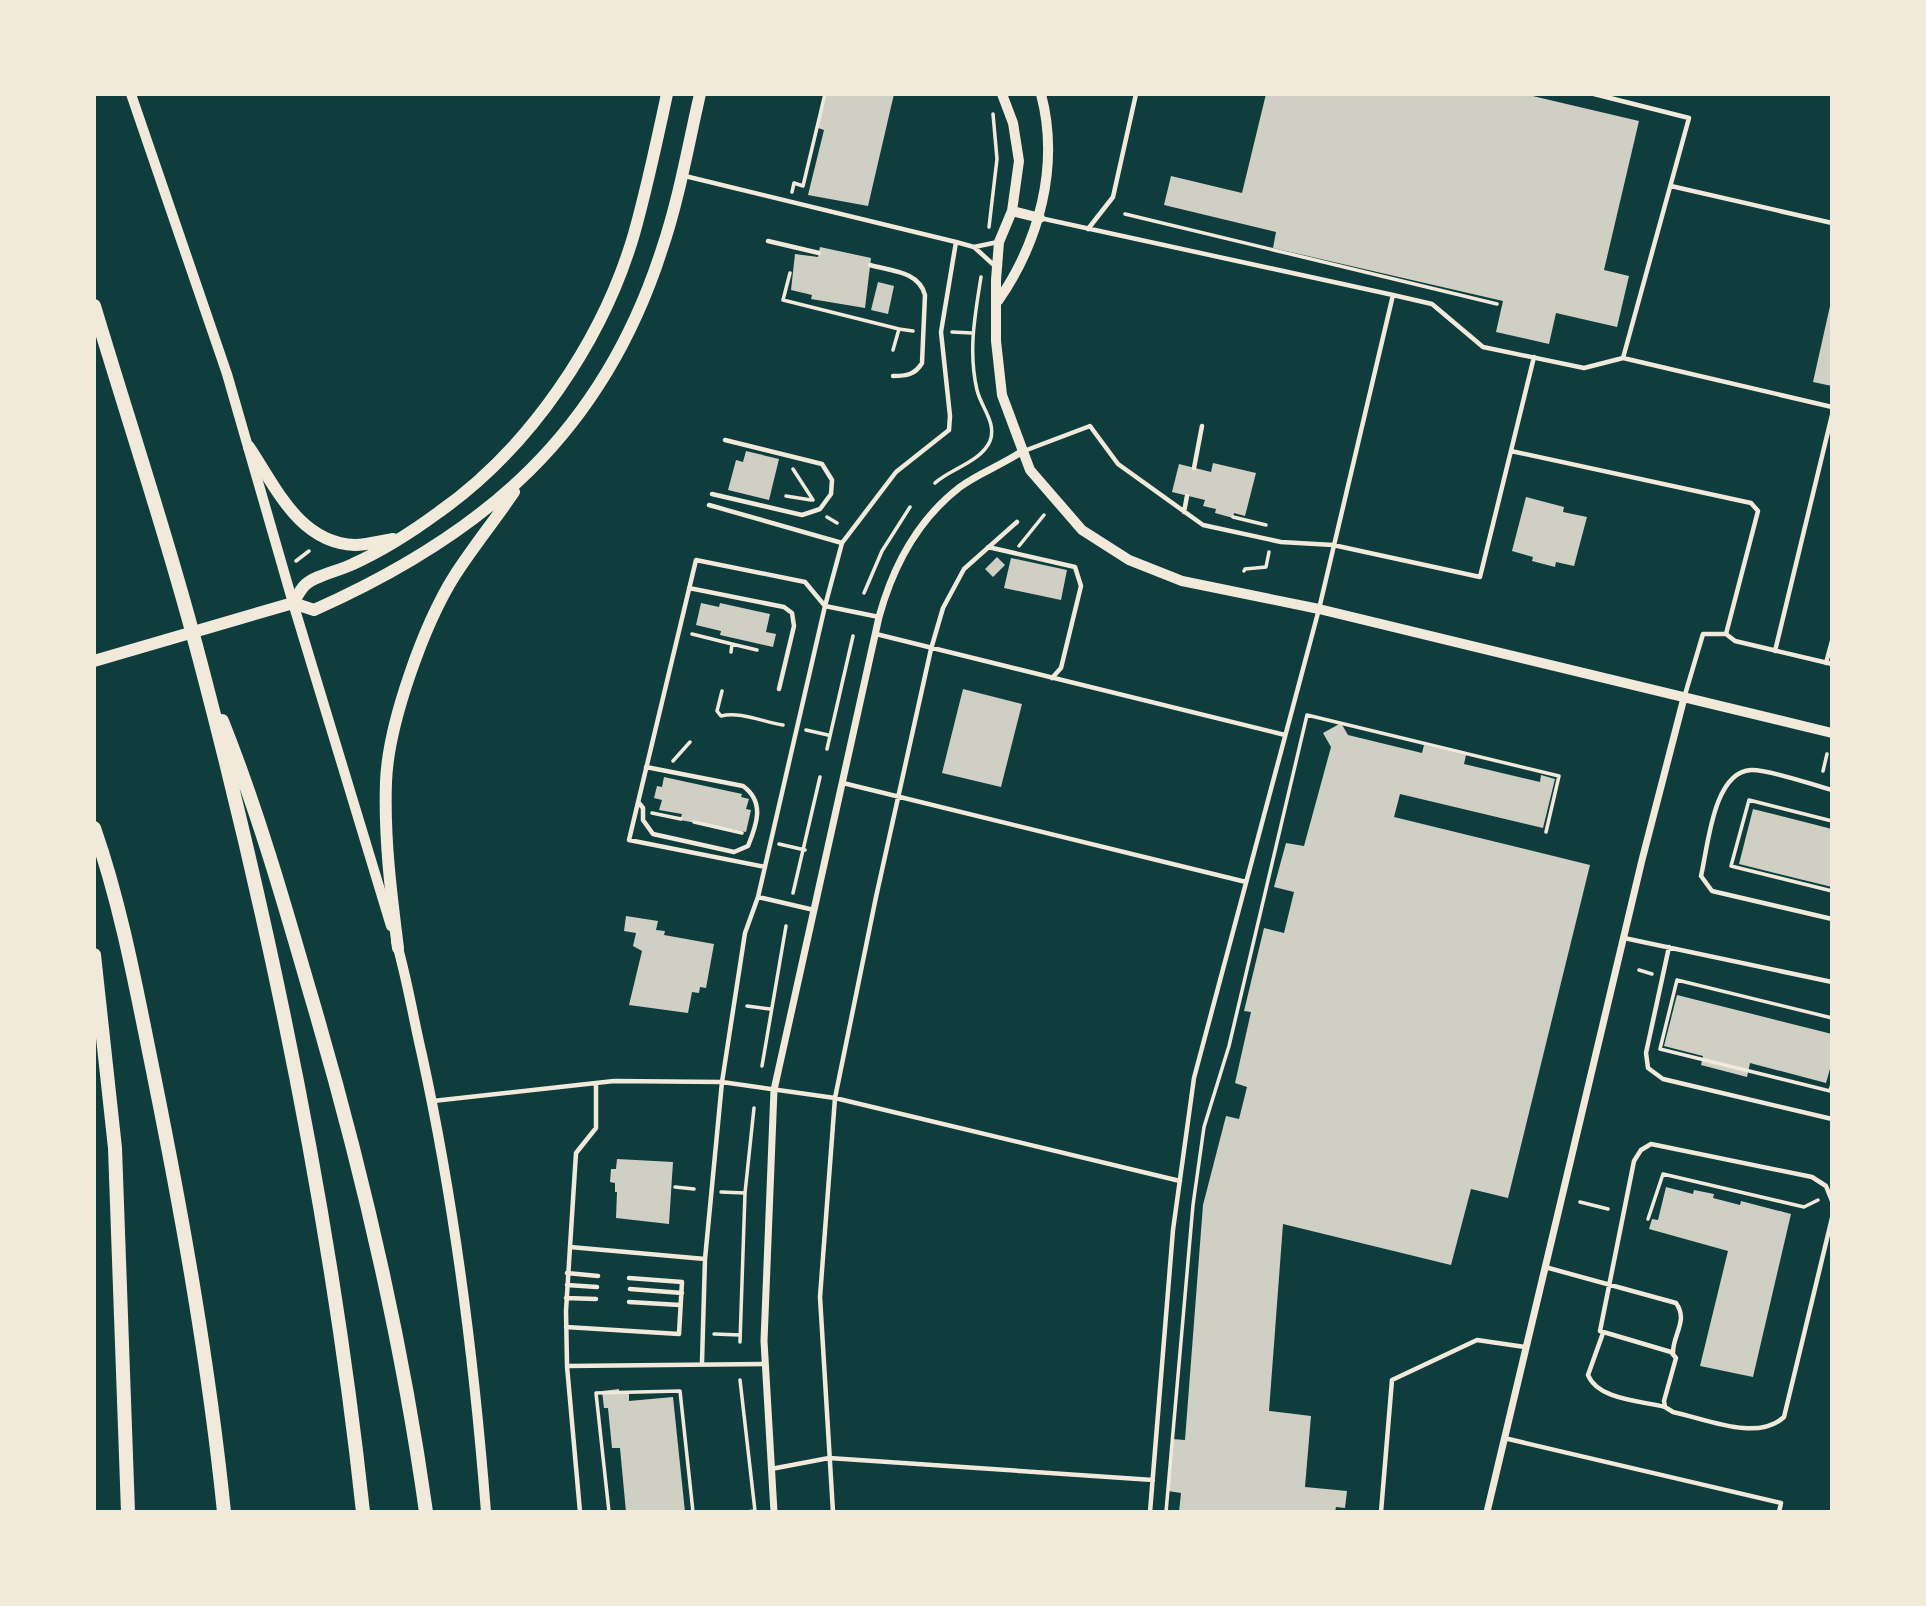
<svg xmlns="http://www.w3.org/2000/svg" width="1926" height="1606" viewBox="0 0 1926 1606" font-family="Commissioner,sans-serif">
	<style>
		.building { fill: #cfcfc3 }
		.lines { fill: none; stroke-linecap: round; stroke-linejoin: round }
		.path { stroke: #f1e9da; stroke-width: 3.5 }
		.service { stroke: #f1e9da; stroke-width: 4.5 }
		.minor { stroke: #f1e9da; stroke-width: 7 }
		.tertiary { stroke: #f1e9da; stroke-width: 10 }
		.secondary { stroke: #f1e9da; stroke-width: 10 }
		.primary { stroke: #f1e9da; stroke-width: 12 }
		.motorway { stroke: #f1e9da; stroke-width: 14 }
	</style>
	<rect width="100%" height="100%" fill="#0f3d3e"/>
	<path class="building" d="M826 94H894L868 206 808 195 824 130 818 128Z
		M1266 94H1524L1639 121 1604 270 1629 276 1617 327 1556 313 1549 344 1496 332 1503 301 1273 248 1276 232 1164 205 1171 176 1242 193Z
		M820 247 871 258 865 308 811 299 812 295 791 290 795 254 818 257Z
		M878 282 894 286 888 314 871 310Z
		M1830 306H1832V386L1813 382Z
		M746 451 779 459 769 500 728 490 736 460 743 462Z
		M1213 463 1256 473 1245 516 1234 513 1233 518 1215 513 1216 509 1203 506 1205 500 1172 492 1179 464 1211 472Z
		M1526 497 1564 507 1563 512 1587 517 1574 566 1556 562 1555 567 1532 561 1533 557 1512 551Z
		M997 557 1005 565 993 577 985 569Z
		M1011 558 1067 570 1061 600 1004 588Z
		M701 603 719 607 720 603 770 614 766 632 776 634 773 647 720 635 721 631 696 625Z
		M963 689 1022 704 1001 787 942 773Z
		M1341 723 1348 735 1422 753 1424 745 1466 755 1464 764 1540 782 1541 775 1555 779 1543 828 1400 794 1394 817 1590 865 1508 1198 1471 1189 1451 1265 1283 1224 1269 1411 1311 1416 1305 1487 1347 1491 1345 1508 1336 1507 1335 1512H1179L1181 1493 1168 1491 1172 1439 1185 1440 1203 1205 1226 1116 1239 1119 1247 1087 1235 1083 1251 1012 1244 1011 1264 928 1284 933 1294 892 1274 887 1286 843 1304 846 1331 747 1323 733Z
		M664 777 742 794 741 797 749 799 746 809 751 810 746 832 680 820 682 814 659 810 662 800 654 798 657 786 662 787Z
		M1753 809 1832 829V887L1739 864Z
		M626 916 658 921 656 930 665 931 664 935 714 944 706 988 700 987 699 993 692 992 688 1013 629 1005 642 951 633 946 636 933 624 931Z
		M1677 995 1832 1034V1062L1826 1083 1750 1063 1747 1077 1701 1065 1703 1056 1664 1046Z
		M617 1159 673 1162 669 1224 616 1218 617 1192H615V1183L610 1182 611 1169H616Z
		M1666 1187 1693 1194 1694 1190 1714 1194 1713 1198 1740 1205 1741 1201 1791 1214 1753 1377 1700 1366 1728 1251 1649 1229 1652 1219 1658 1220Z
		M619 1389V1392H629V1401L673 1397 685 1512H626L620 1448H612L608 1408H604L602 1391Z"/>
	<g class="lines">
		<path class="path" d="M792 192 794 183 803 186 825 94
			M1125 214 1497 304
			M989 227 997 159 993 114
			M790 273 783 300 899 329
			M952 332 972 333
			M893 350 899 329 913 331
			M793 469 813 500
			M935 483C950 469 981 462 990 441 997 423 981 407 977 390 968 351 975 315 981 277
			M786 496 811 500
			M827 517 837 523
			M1233 517 1266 525
			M1019 546 1044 515
			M296 561 309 551
			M1244 571 1245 569 1266 567 1269 552
			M864 593 882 551 910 507
			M692 634 732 644 731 652
			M732 644 757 650
			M722 691 717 711 721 716C740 711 763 722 783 725
			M806 730 828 735
			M827 749 853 636
			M673 761 690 742
			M1823 771 1827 754
			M652 813 681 819
			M1832 821 1749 800 1731 866 1832 891
			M694 822 742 833
			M779 844 805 850
			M793 893 820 777
			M1639 970 1652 974
			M747 1006 770 1009
			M1832 1018 1677 980 1660 1049 1830 1091 1832 1084
			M762 1066 786 926
			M675 1187 694 1189
			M721 1192 745 1193 754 1108
			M1580 1202 1608 1209
			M1648 1219 1663 1174 1804 1207 1818 1200
			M714 1334 740 1335
			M740 1342 745 1193
			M740 1380 755 1511 746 1512
			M609 1512 596 1393 680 1391 693 1512
			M1166 1512 1193 1205 1204 1127 1229 1046 1307 715 1559 776 1546 832"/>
		<path class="service" d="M685 176 956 242 974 247 996 267
			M1671 186 1832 223
			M1040 218 1393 295 1319 609 1194 1078 1173 1230 1150 1512
			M1088 229 1113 197 1136 94
			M768 241 819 253
			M974 247 998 242
			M870 265C891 271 919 271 925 295L922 363C915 375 906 376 893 376
			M1393 295 1432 304 1483 347 1584 368 1623 358 1689 118 1594 94
			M1623 358 1832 407
			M1024 451 1090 426 1118 464 1203 525 1281 542 1333 545 1480 577 1534 357
			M1511 451 1751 503 1758 511 1726 634 1735 641 1832 664
			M1194 468 1202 426
			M712 494 802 515 820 509 831 494 832 480 822 464 725 440
			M709 505 842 543
			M1184 512 1187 496
			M988 547 1075 567 1081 586 1061 668 1052 678
			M689 588 784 607 792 613 794 626 779 689
			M876 634 1285 735
			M1775 651 1832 415
			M1826 663 1832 641
			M1684 698 1703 634H1726
			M843 783 1246 882
			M1832 790C1813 785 1768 769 1751 770 1713 772 1708 847 1701 876L1712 891 1832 919
			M639 803 643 808V820L653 834 734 852 748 846C757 824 765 802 743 786L646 767
			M765 867 629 840 696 560 805 582 825 606 842 543 896 472 949 430 950 416 941 332 956 242
			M814 910 758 897 825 606 879 617
			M1624 938 1832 982
			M1669 947 1646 1053 1648 1068 1663 1079 1832 1119
			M596 1083V1128L576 1153 570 1247 705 1259 722 1082 745 933 758 897
			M433 1101 614 1081 722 1082 835 1098 1180 1181
			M1832 1201 1826 1186 1812 1177 1651 1144 1641 1150 1634 1161 1600 1331 1671 1352 1676 1358 1664 1401 1665 1407 1673 1412C1706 1419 1757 1442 1784 1417L1832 1218
			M1545 1267 1676 1303C1689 1321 1672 1335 1673 1354
			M567 1273 598 1276
			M567 1285 597 1287
			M630 1289 682 1293
			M566 1298 596 1299
			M629 1302 680 1305
			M566 1327 679 1334 682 1282 629 1278
			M1603 1333 1588 1375C1598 1400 1642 1401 1665 1407
			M702 1362 705 1259
			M567 1365 566 1311 570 1247
			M1504 1438 1781 1503 1779 1512
			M771 1469 829 1458 1153 1480
			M580 1512 567 1366 765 1364
			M833 1512 820 1297 835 1098 876 897 931 649 943 608 964 569 1017 522
			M1381 1512 1392 1380 1477 1340 1525 1347"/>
		<path class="minor" d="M774 1512 764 1341 774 1090 879 617C893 566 917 520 960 487 979 473 1002 465 1021 452
			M1487 1512 1642 860 1684 698"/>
		<path class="tertiary" d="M1002 94 1013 123 1019 161 1012 211 999 242 996 280V341L1002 395 1030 470 1082 530 1129 560 1182 581 1319 609 1832 733
			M1012 211 1040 218
			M998 301C1039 242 1060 166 1041 94"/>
		<path class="secondary" d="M131 94 227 374 293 603 391 926
			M396 941C407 978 413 1017 422 1055 455 1206 474 1358 486 1512"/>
		<path class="primary" d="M249 447C276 487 299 543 355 545 367 545 381 541 393 539
			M293 603C296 598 300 590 305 585 316 575 339 571 353 564 384 550 412 532 439 512 530 448 603 340 634 234 647 188 657 141 667 94
			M94 661 293 603 314 610C485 534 603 433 662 249 679 199 688 146 700 94
			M398 948C391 893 384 838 386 782 388 724 424 624 455 575 473 547 495 520 514 492"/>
		<path class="motorway" d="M94 306C131 429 172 552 204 676 275 948 333 1231 363 1512
			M222 721C257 809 283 899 309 989 360 1161 401 1333 426 1512
			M94 828C122 908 137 993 154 1076 183 1220 209 1365 224 1512
			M94 955 115 1148 128 1512"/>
	</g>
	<rect width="1926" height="1606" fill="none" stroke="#f1e9da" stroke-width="192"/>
</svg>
